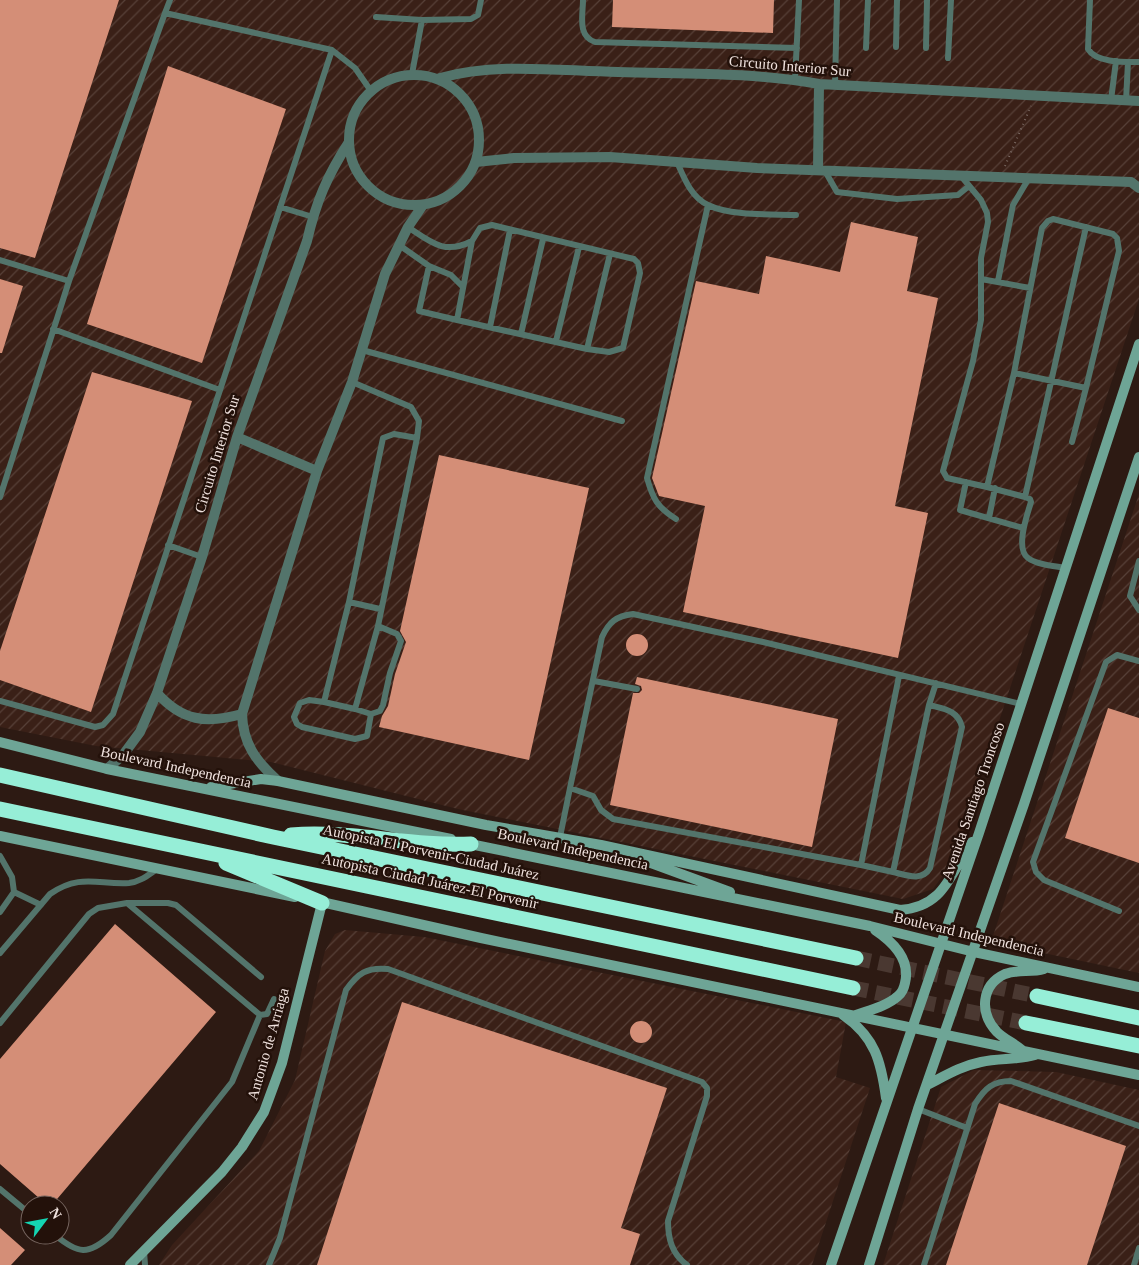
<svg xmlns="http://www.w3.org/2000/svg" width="1139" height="1265" viewBox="0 0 1139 1265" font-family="Georgia,serif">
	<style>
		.industrial { fill: url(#industrial-furrows) }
		.building { fill: #d48e77 }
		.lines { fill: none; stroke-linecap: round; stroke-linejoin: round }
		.highway-tunnel { stroke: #4a3831; stroke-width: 15; stroke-dasharray: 15 8; stroke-linecap: butt }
		.path { stroke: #7b6a64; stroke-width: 2; stroke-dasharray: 1 4; stroke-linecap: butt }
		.lane { stroke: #53746b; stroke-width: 6 }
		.street { stroke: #53746b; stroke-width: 10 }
		.secondary { stroke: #6ea596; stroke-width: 10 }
		.highway { stroke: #96eed7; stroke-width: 15 }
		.labels { text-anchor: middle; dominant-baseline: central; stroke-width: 5; stroke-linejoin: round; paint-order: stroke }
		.street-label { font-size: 15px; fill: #efe1dd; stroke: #23110a }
	</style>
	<defs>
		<pattern id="industrial-furrows" width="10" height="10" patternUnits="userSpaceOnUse" patternTransform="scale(1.25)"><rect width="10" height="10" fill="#3a2017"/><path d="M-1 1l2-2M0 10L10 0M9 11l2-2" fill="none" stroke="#574038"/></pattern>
	</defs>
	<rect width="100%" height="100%" fill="#2d1a13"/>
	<path class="industrial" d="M0 0H1139V299L952 863 933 889 903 899 458 809 271 762 96 746 0 727Z
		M1139 494V973L991 942Z
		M345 930 424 937 846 1022 836 1077 870 1088 812 1265H159L172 1245 259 1151 295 1080 325 951 335 934Z
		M974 1070 1056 1072 1139 1090V1265H883L941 1087Z"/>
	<path class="building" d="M0 0H119L35 258 0 248Z
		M613 0H774L773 33 612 27Z
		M168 66 286 109 202 363 87 324Z
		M851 222 918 237 907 291 938 298 895 506 928 513 898 658 683 612 705 506 659 496 652 478 696 281 759 294 766 256 840 272Z
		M0 279 23 286 2 353H0Z
		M92 372 192 401 91 712 0 680V651Z
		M439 455 589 488 529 760 379 727 382 716 388 706 395 674 406 642 400 631Z
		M626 645a11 11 0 1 1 22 0a11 11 0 1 1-22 0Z
		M637 677 838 719 812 847 610 805 633 693H639L642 690 641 686 635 684Z
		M1108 708 1139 718V863L1065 838Z
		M115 924 216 1012 52 1205H47L0 1164V1059Z
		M402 1002 667 1088 621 1228 640 1234 630 1265H317Z
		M630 1032a11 11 0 1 1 22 0a11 11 0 1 1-22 0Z
		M999 1103 1126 1146 1087 1265H946Z
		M0 1228 25 1250 11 1265H0Z"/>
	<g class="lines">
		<path class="highway-tunnel" d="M856 958 1037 996
			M853 988 1026 1023"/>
		<path class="path" d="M1005 166 1031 106"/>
		<path class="lane" d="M170 0 165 13 332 50 355 68 371 91
			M583 0C583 15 577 36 595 42L797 48
			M1090 0 1088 49C1096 63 1125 62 1139 62
			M376 17 422 20
			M896 47 897 0
			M866 48 868 0
			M926 48 927 0
			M948 58 951 0
			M412 74 422 20 471 19 478 15 481 0
			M795 80 799 0
			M835 85 837 0
			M1111 100 1116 61
			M1126 101 1128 62
			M677 162C684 178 691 197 708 205 730 216 772 214 796 215
			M825 171 837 192 897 199 958 195 969 186
			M961 176 981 200 987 213 988 222 981 258V320L973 361 943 471 947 478 987 487
			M280 207 313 217
			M492 225 634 259 638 263 640 273 623 348 609 352 587 349 457 320 472 241 480 228Z
			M408 227C432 243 445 255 472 241
			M399 245 429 266 451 275 462 286
			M0 260 69 281
			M429 266 419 311 457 320
			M981 279 1030 288
			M998 281 1013 205 1029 178
			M490 327 510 230
			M521 334 543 239
			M556 341 579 247
			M587 349 610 254
			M362 350 622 421
			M1014 373 1042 228 1048 221 1053 219 1113 234 1117 238 1119 251 1086 388
			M352 382 411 407 419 421 417 438 378 626 355 709 371 714 367 736 355 739 302 727 297 724 294 717 300 703 309 700 324 702 349 602 383 438 394 434 417 438
			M220 390 332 50
			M1072 442 1086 388 1014 373 987 487 1025 497 1086 227
			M966 482 960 510 1023 528
			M0 497 69 281 165 13
			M1025 497 1030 499 1031 502C1027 515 1015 549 1028 558 1037 565 1055 566 1066 568
			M989 518 995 488
			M676 519C657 507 653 499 647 478L708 205
			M168 545 202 557
			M1139 561 1130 596 1139 610
			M349 602 380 609
			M899 676 861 865 893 872 929 705
			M594 681 637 689
			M0 701 95 727 103 725 113 714 220 390 53 329
			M324 702 355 709
			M371 714 380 711 383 705 390 673 401 641 397 634 378 626
			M570 788 602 637C609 622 616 616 633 614L763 642 1021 704
			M560 837 570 788 593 796 601 810 613 819 861 865
			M0 856 12 877 14 892 0 912
			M893 872C906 875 922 882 930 868L962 727C958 710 944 709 929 705L936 683
			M14 892 41 905
			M1119 911 1044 880 1036 872 1033 862 1106 662 1117 655 1139 661
			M0 953 50 894C80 873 99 885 129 883 140 882 148 875 157 869
			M261 977 176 905 168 903H127L260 1015 267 1014 274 999
			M0 1023 89 914 98 908 127 903
			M918 1109 967 1128
			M0 1189 30 1214
			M55 1235C78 1254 88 1256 111 1235L232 1082 260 1015
			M144 1251 145 1265
			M269 1265 280 1238 346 990C358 973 367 967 388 969L702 1082 707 1088V1096L668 1221C668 1239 672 1254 687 1265
			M924 1265 975 1104C985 1088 993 1081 1011 1081L1139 1126
			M1134 1265 1139 1248"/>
		<path class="street" d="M349 140a65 65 0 1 1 130 0a65 65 0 1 1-130 0Z
			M440 78C497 62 559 71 618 72 684 74 753 72 819 84L1139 101
			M476 162 514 158 610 157 757 168 1131 182 1139 188
			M818 170 819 84
			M237 437 317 471
			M157 693C182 721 206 724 242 714
			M107 769 123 755 140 732 157 693 202 557 237 437 307 241C316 202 327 176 349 142
			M278 781C256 761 243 744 242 714L317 471 352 382 385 274 408 227 423 205"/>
		<path class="secondary" d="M0 742 107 769 451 839
			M211 787 261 779 278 781 486 825 601 845 900 910C945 907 950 873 972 842
			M0 836 295 897
			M465 843 870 926 974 952 1139 987
			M640 859 730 892
			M317 901 481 938 1139 1075
			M843 1015C875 1037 881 1061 886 1098
			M856 1015C870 1010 887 1006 898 996 902 993 904 988 905 983 911 959 893 942 875 930
			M1022 1050C1014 1043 1004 1039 997 1032 979 1013 981 985 1005 974 1018 969 1031 973 1044 969
			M927 1085C945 1076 961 1066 981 1062 999 1058 1017 1060 1035 1055
			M130 1265 222 1172 242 1147 264 1112 282 1063 322 903
			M831 1265 979 833 1139 344
			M869 1265 918 1109 1024 804 1139 457"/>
		<path class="highway" d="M0 775 273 837 856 958
			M0 809 853 988
			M291 835C351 830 411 847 471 844
			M226 863 322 903
			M1037 996 1139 1018
			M1026 1023 1139 1046"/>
	</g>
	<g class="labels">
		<g class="street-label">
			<text transform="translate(790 66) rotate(5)">Circuito Interior Sur</text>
			<text transform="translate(217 454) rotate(-73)">Circuito Interior Sur</text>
			<text transform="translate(176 767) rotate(12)">Boulevard Independencia</text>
			<text transform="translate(973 801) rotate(-71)">Avenida Santiago Troncoso</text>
			<text transform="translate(573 849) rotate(12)">Boulevard Independencia</text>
			<text transform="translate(431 852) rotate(12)">Autopista El Porvenir-Ciudad Juárez</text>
			<text transform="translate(430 881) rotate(12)">Autopista Ciudad Juárez-El Porvenir</text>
			<text transform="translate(969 934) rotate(13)">Boulevard Independencia</text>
			<text transform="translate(268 1044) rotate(-74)">Antonio de Arriaga</text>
		</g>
	</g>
	<g transform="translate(45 1220) rotate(58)"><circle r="24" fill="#23110a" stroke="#75645e"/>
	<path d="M0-4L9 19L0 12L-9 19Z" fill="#14d5b3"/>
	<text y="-8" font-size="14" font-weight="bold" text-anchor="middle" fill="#efe1dd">N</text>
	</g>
</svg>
